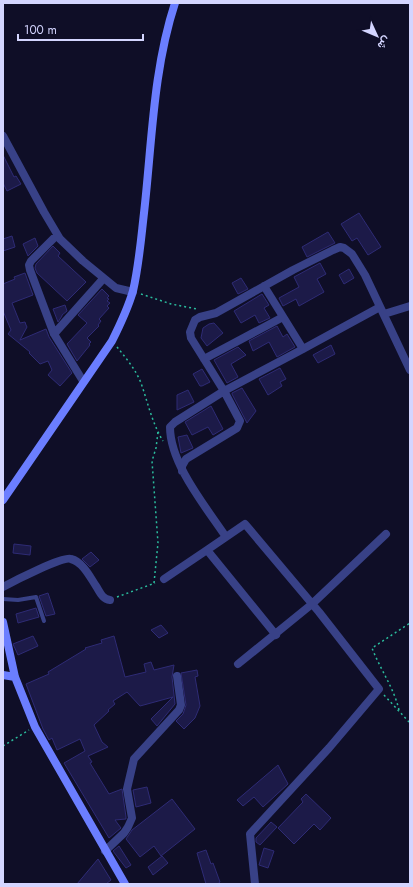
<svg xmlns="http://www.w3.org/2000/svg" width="413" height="887" viewBox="0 0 413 887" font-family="Jost,Vazirmatn,sans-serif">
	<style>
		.building { fill: #1c1a48; stroke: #2e2b75 }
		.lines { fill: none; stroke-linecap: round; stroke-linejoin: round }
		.path { stroke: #2bbc9d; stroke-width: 1.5; stroke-dasharray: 2 3; stroke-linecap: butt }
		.lane { stroke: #384187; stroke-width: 4 }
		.street { stroke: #384187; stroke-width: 8 }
		.secondary { stroke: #6b7eff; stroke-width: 8 }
	</style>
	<rect width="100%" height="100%" fill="#0f0e27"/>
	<path class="building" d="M3 155 14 177 16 176 21 184 7 191 3 183Z
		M359 213 381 247 368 255 357 238 352 241 341 224Z
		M328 232 335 243 307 257 302 247Z
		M12 236 15 247 3 251V239Z
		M35 238 38 246 28 256 23 244Z
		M53 246 60 253 58 256 86 282 67 301 37 273 35 268 36 264Z
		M320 263 326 274 317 279 324 292 299 306 296 299 283 306 279 298 299 287 294 277Z
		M349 269 354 278 344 284 339 275Z
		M25 273 33 295 12 303 20 323 25 322 26 325 27 327 20 340 46 329 49 337 72 373 60 386 48 375 52 370 48 361 40 364 29 353 30 352 8 334 11 330 3 311V284L15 279 14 277Z
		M241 278 248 289 238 294 232 283Z
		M102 289 109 296 107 298 109 299 107 301 110 303 107 306 109 308 99 319 101 321 98 325 99 326 87 338 91 342 89 344 90 345 77 361 67 344 87 323 78 315Z
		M262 294 269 305 264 308 270 318 259 323 255 315 241 323 234 311Z
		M65 305 67 311 62 315V316L58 322 53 309Z
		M214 323 223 333 207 346 201 338 203 328 209 324Z
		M277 326 283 337 287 334 295 347 277 357 269 342 253 351 249 341Z
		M331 345 335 354 318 363 313 355Z
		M238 347 246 355 231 364 238 377 227 383 214 360Z
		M280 368 286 379 280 382 282 386 268 395 259 379Z
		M202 369 210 382 202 386H200L193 374Z
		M242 388 256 411 247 423 232 394V393Z
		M188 390 194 402 177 410V395Z
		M211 406 223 429 213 435 208 427 192 435 185 422Z
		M187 435 193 448 181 453 178 437Z
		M14 544 31 546 30 555 13 553Z
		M91 552 99 560 90 567 82 559Z
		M48 593 55 614 46 616 39 596Z
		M36 608 39 617 18 623 16 614Z
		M161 625 168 633 159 638 151 630Z
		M33 636 38 646 18 655 13 644Z
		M114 636 125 677 146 672 144 664 151 662 154 670 174 665 172 677 175 704 157 726 151 719 173 697 140 706 127 692 113 701 115 704 108 710 109 711 94 725 102 742 108 747 88 756 92 762 90 763 109 794 122 789 126 817V819L115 820 121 828 109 838 64 763 85 751 80 739 57 750 52 738 49 740 43 729 26 684 49 674 48 672 86 649 85 648 102 643 101 640Z
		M197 670 198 676 195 677 200 706 195 718 184 729 176 721 183 714 186 705 181 673Z
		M278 765 288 784 263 807 254 797 243 806 237 800Z
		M147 787 151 803 136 807 133 790Z
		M306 794 331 818 320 830 314 824 294 844 278 828 303 802 301 799Z
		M172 799 195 829 161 856 154 846 140 857 126 839 132 830Z
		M271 822 277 827 260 845 256 842V838Z
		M119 846 131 865 126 868 113 851Z
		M264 848 274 851 268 868 259 865Z
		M206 850 211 864 213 863 220 882H219L220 884H206L197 853Z
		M162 856 168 863 153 875 148 867Z
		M98 859 111 880 106 884H77Z"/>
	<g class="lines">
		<path class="path" d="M141 294 171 304 197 309
			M117 347C126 358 136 370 141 383 148 403 152 423 163 441
			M154 583 158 543 152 461 156 448 158 432
			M117 597 155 583
			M384 695 410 723
			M399 710C394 688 380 669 372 648L410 623
			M3 746 29 730"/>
		<path class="lane" d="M3 599 18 600 36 597 44 621"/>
		<path class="street" d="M3 136 44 212 60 239 83 261 116 288 133 292
			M57 235 31 261 29 265 30 270 54 334 83 381
			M264 286 303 349
			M384 314 410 306
			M54 334 103 279
			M204 359 283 317
			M182 471V466L186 459 237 428 240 421 224 391 191 338 190 332 195 320 200 317 216 313 293 270 333 250 340 247 344 248 352 254 365 275 410 370
			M226 537C206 507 170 464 170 427L175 422 224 391 303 349 380 307
			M207 550 276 635
			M164 579 207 550 245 524 319 612 379 689 329 748 250 834 255 884
			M3 587C14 581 63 556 71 559 83 562 90 577 96 586 100 592 102 599 110 600
			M238 664 312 604 386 534
			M105 851 124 833 128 827 132 818 127 789 134 759 179 710 181 705 177 676"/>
		<path class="secondary" d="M3 500 112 341C120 325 128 308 133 291 139 265 141 239 144 213 152 143 153 70 175 3
			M3 622 15 677 35 727 125 884
			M3 675 15 677"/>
	</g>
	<rect width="413" height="887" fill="none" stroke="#d4d5ff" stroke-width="8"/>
	<g transform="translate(377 36) rotate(134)" stroke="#0f0e27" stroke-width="3" paint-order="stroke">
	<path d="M0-3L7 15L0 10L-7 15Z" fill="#d4d5ff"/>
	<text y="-6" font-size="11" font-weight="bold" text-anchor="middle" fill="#d4d5ff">ش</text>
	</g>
	<path d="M18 34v6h125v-6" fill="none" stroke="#d4d5ff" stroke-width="2"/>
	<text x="24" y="34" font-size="12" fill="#d4d5ff" stroke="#0f0e27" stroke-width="3" paint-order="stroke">100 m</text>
</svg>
